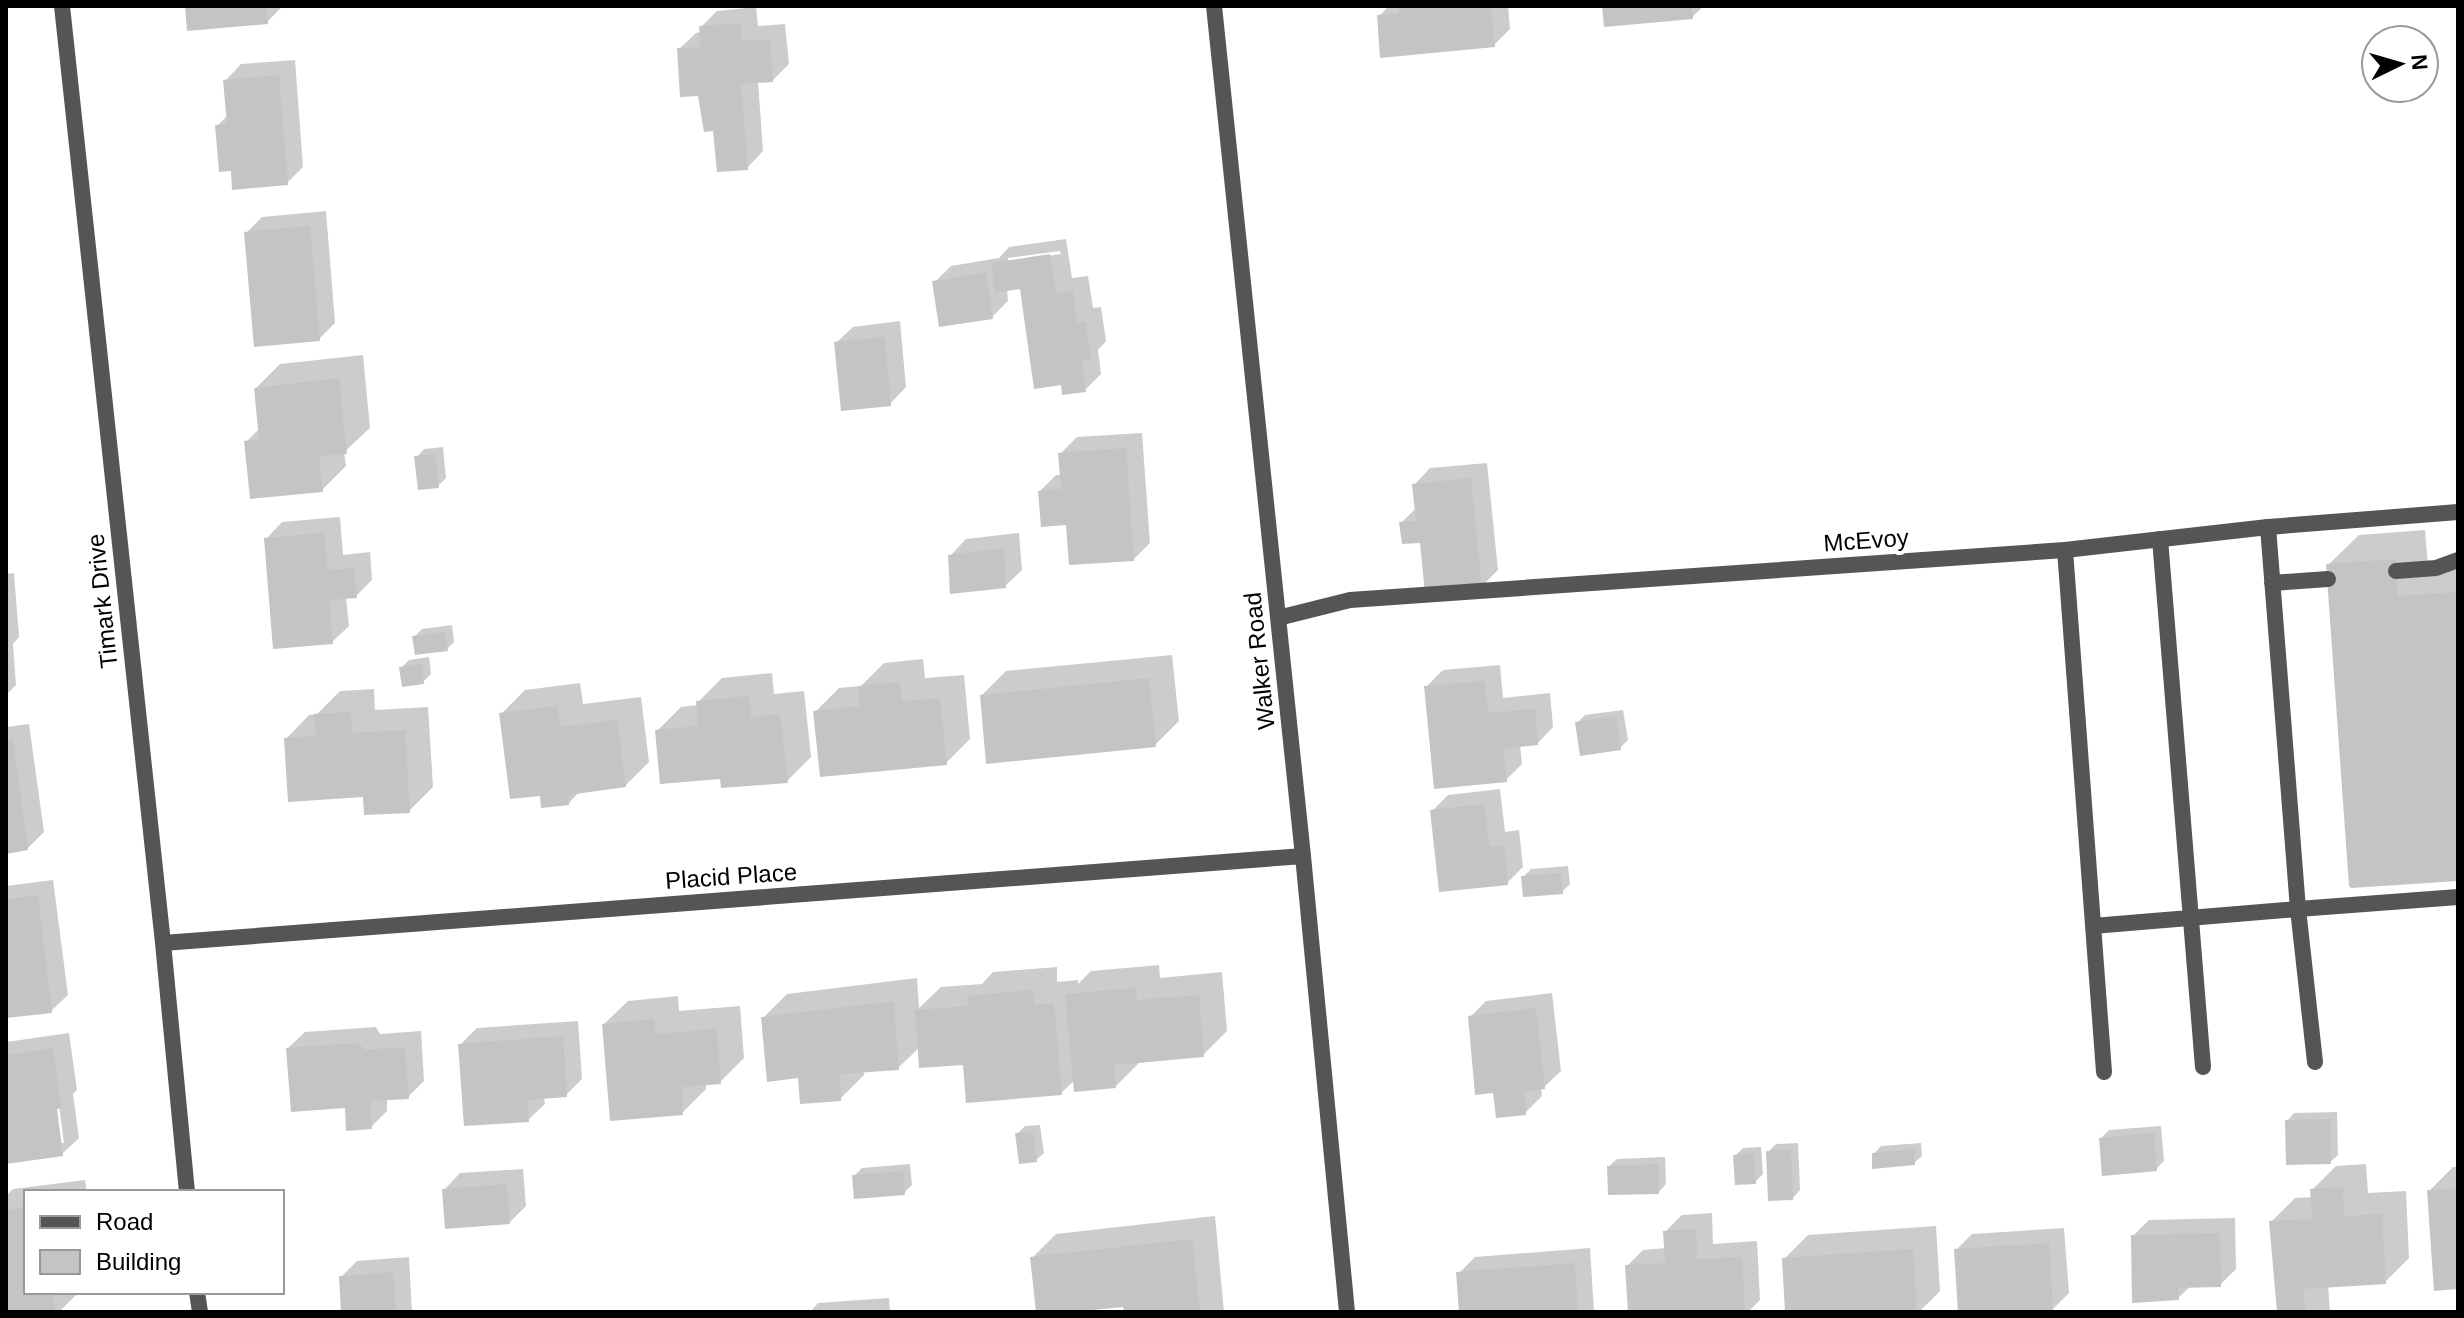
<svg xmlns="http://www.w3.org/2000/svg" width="2464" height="1318" viewBox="0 0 2464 1318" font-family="Arial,sans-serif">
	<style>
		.shadow { fill: #0003; fill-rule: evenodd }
		.building { fill: #c4c4c4 }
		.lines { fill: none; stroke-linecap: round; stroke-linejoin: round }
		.lane { stroke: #555; stroke-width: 16 }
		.street { stroke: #555; stroke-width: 16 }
		.labels { text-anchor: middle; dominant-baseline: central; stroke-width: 8; stroke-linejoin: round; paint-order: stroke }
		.street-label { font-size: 24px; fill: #000; stroke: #fff }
	</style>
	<rect width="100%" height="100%" fill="#fff"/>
	<path class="shadow" d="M187 6H283L267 22Z
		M1389 6H1508L1510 29 1494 45 1379 16Z
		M1604 6H1704L1692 17Z
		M756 7 758 26 785 24 789 64 773 80 758 81 763 151 747 168 715 129 679 49 696 33 701 32V27L717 11Z
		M295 60 303 167 287 183 233 169 217 126 228 115 225 81 241 64Z
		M326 211 335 323 319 339 246 233 262 217Z
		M1066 239 1072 278 1088 276 1093 308 1101 307 1106 341 1098 350 1101 374 1085 390 1063 383 1021 287 1007 289 1008 301 992 317 935 282 951 266 999 258 1009 247ZM1060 251 1061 254 1008 262V258Z
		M900 321 906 387 890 404 836 343 853 327Z
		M363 355 370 428 344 452 346 466 322 490 246 442 260 428 256 388 280 364Z
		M1142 433 1150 543 1134 559 1068 522 1040 491 1056 475H1062L1060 454 1077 437Z
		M443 447 446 478 438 486 417 457 424 449Z
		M1487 463 1498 570 1482 586 1401 523 1416 508 1414 485 1430 468Z
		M340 517 343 555 370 552 372 580 356 596 346 597 349 626 332 642 266 539 282 522Z
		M2425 530 2428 566 2458 564V879L2328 565 2359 535Z
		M1019 533 1022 570 1005 586 950 556 966 539Z
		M14 573 19 637 13 644 16 685 6 695V574Z
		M452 625 454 642 447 649 415 636 422 629Z
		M1172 655 1179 721 1155 745 982 695 1006 671Z
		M429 657 431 674 423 682 401 668 409 660Z
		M923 659 925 678 964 675 970 739 946 763 815 712 839 688 861 686 884 663Z
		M1500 665 1503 698 1550 693 1553 727 1537 744 1520 745 1522 764 1506 780 1426 687 1443 670Z
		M772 673 774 694 804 691 811 757 787 781 658 730 681 707 699 705 698 702 722 678Z
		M580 683 583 704 641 697 649 762 625 786 580 791 568 804 542 793 501 714 525 690Z
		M374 689 375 710 428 707 433 787 409 811 365 795 286 739 309 715 317 714 340 691Z
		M1623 710 1628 740 1620 748 1577 723 1585 715Z
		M29 724 44 832 28 848 6 851V727Z
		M1500 789 1505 832 1519 830 1523 867 1507 883 1432 811 1448 795Z
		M1568 866 1570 884 1562 892 1523 877 1531 869Z
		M53 880 68 995 51 1011 6 1016V886Z
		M1159 965 1160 978 1222 972 1227 1031 1203 1055 1139 1063 1115 1087 1075 1080 1061 1093 920 1047 898 1068 864 1071V1075L840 1099 800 1076 763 1018 787 994 917 978 919 1008 941 987 982 984 993 972 1057 967V982L1078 980V984L1091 971Z
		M1552 993 1561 1071 1544 1087 1541 1088 1542 1096 1525 1113 1495 1090 1470 1017 1486 1001Z
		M678 996 679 1011 740 1006 744 1058 720 1082 706 1083V1089L682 1113 604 1024 628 1001Z
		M578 1021 582 1079 566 1095 544 1096 545 1104 528 1120 461 1044 477 1028Z
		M376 1027 380 1034 421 1031 424 1081 408 1097 387 1098V1111L371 1127 288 1048 305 1032Z
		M69 1033 77 1090 73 1094 79 1138 62 1154 6 1162V1042ZM58 1098 64 1143H60L54 1099Z
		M2337 1112 2338 1155 2330 1162 2287 1121 2294 1113Z
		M1040 1125 1044 1153 1036 1160 1017 1134 1025 1126Z
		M2161 1126 2164 1161 2156 1169 2101 1138 2109 1130Z
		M1798 1143 1800 1190 1793 1198 1768 1152 1776 1144Z
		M1921 1143 1922 1156 1914 1163 1874 1154 1881 1146Z
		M1761 1147 1763 1174 1755 1182 1735 1156 1743 1148Z
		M1665 1157 1666 1184 1659 1192 1609 1166 1617 1159Z
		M910 1164 912 1185 904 1193 854 1176 862 1168Z
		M2366 1164 2368 1193 2406 1191 2409 1258 2385 1282 2328 1285 2330 1312H2279L2271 1222 2295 1198 2312 1197V1190L2336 1166Z
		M2453 1167H2458V1287L2429 1191Z
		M523 1169 526 1206 509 1223 444 1190 460 1173Z
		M85 1180 87 1192H26V1292H79L59 1312H6V1196L13 1189Z
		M1712 1213 1713 1244 1757 1241 1760 1300 1748 1312H1630L1627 1266 1643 1250 1667 1248 1665 1232 1682 1215Z
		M1215 1216 1224 1312H1126L1125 1304 1038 1312 1032 1258 1056 1234Z
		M2235 1218 2236 1269 2220 1285 2191 1286 2178 1298 2133 1236 2149 1220Z
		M1936 1226 1940 1291 1919 1312H1787L1784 1259 1808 1235Z
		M2064 1228 2069 1293 2053 1309 1960 1312 1956 1250 1972 1234Z
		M1590 1248 1594 1312H1461L1459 1273 1475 1257Z
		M409 1257 412 1312H343L341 1277 357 1261Z
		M889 1298 890 1312H810L818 1303Z"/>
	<path class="building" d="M185 6H266L268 24 187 31Z
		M1399 6H1491L1495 47 1380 58 1377 15 1399 13Z
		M1602 6H1692L1693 19 1604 27Z
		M740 23 742 41 770 39 773 82 741 84 748 170 717 172 713 131 704 132 698 96 680 97 677 48 701 47 699 26Z
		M279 75 288 185 232 190 231 171 219 172 215 125 227 124 223 80Z
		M310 226 320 341 254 347 244 232Z
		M1050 254 1056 293 1073 291 1077 324 1086 322 1091 359 1082 361 1086 392 1062 395 1061 385 1034 389 1020 289 995 293 991 263Z
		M986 273 993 319 939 327 932 281Z
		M885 337 891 406 841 411 834 342Z
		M339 378 347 454 319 456 323 492 250 499 244 441 259 439 254 388Z
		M1126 448 1134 561 1069 565 1066 525 1041 527 1038 491 1061 489 1058 453Z
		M435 454 439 488 418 490 414 456Z
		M1471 478 1482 588 1425 594 1420 543 1402 544 1399 522 1416 521 1412 484Z
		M324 533 328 570 354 568 357 598 329 600 333 644 273 649 264 538Z
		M1004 548 1006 588 950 594 948 555Z
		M2396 559 2398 596 2458 592V881L2351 888 2349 886 2326 564Z
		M445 632 448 651 415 655 412 636Z
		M422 664 424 684 402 687 399 667Z
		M1149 678 1156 747 986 764 980 695Z
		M1485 681 1488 713 1535 709 1538 745 1503 749 1507 782 1434 789 1424 686Z
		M900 682 902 701 940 698 947 765 820 777 813 711 860 706 858 686Z
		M749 696 751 717 780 714 788 783 721 788 720 779 660 784 655 730 698 726 696 701Z
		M557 706 560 727 617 720 626 787 568 795 569 805 541 808 540 796 510 799 499 713Z
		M351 712 352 733 405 730 410 813 364 815 363 797 288 802 284 738 316 736 314 714Z
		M1616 716 1621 750 1580 756 1575 722Z
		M13 739 28 850 6 854V740Z
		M1484 804 1490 847 1504 846 1508 885 1439 892 1430 810Z
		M1561 873 1563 894 1523 897 1521 876Z
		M38 895 52 1013 6 1018V899Z
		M1136 988 1137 1000 1199 995 1204 1057 1114 1065 1116 1088 1074 1092 1065 994Z
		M1033 990 1034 1005 1054 1003 1062 1095 966 1103 963 1065 919 1068 915 1010 968 1006 967 996Z
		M894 1001 899 1070 840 1074 841 1101 800 1104 798 1078 767 1082 761 1017Z
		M1536 1008 1545 1089 1524 1092 1526 1115 1496 1118 1493 1093 1475 1095 1468 1016Z
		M654 1019 656 1034 717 1029 721 1084 682 1087 683 1115 610 1121 602 1024Z
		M563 1036 567 1097 528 1100 529 1122 464 1126 458 1044Z
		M359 1043 364 1050 405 1047 409 1099 370 1101 372 1129 346 1131 345 1108 291 1112 286 1048Z
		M53 1048 61 1108 57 1109 63 1156 6 1164V1055Z
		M2330 1119 2331 1164 2286 1165 2285 1120Z
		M1033 1132 1037 1162 1019 1164 1015 1133Z
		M2154 1133 2157 1171 2102 1176 2099 1138Z
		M1914 1149 1915 1165 1872 1169V1153Z
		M1791 1150 1793 1200 1768 1201 1766 1151Z
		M1754 1153 1756 1184 1735 1185 1733 1155Z
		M1658 1164 1659 1194 1608 1195 1607 1166Z
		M903 1171 905 1195 854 1199 852 1175Z
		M507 1184 510 1224 445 1229 442 1189Z
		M2343 1187 2344 1216 2382 1214 2386 1284 2304 1289 2305 1312H2277L2269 1221 2312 1219 2310 1189Z
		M2458 1188V1289L2434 1291 2427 1190Z
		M26 1207V1292H53L55 1312H6V1210Z
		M1696 1229 1697 1259 1742 1257 1745 1312H1628L1625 1265 1665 1263 1663 1231Z
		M2220 1233 2221 1287 2178 1288 2179 1300 2132 1303 2131 1235Z
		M1192 1239 1200 1312H1124L1123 1307 1073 1312H1036L1030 1257Z
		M2049 1243 2053 1311 1958 1312 1954 1249Z
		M1913 1249 1917 1312H1785L1782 1258Z
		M1575 1263 1578 1312H1459L1456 1272Z
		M393 1272 396 1312H341L339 1276Z"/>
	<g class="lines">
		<path class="lane" d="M2268 527 2298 909 2458 897
			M2160 539 2203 1067
			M2065 550 2104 1072
			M2396 571 2436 568 2458 560
			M2272 583 2328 579
			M2093 926 2298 909 2315 1062"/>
		<path class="street" d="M62 6 163 943 187 1192
			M1214 6 1303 856 1347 1312
			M1278 618 1350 600 2065 550 2268 527 2458 512
			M163 943 1303 856
			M197 1292 200 1312"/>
	</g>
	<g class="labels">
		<g class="street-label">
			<text transform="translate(1866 540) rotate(-4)">McEvoy</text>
			<text transform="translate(102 601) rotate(-96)">Timark Drive</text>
			<text transform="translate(1259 661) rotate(-96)">Walker Road</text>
			<text transform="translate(731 876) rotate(-4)">Placid Place</text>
		</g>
	</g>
	<rect width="2464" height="1318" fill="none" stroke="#000000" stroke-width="16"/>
	<rect x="24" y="1190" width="260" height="104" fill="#ffffff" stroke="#999999" stroke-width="2"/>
	<rect x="40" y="1216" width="40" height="12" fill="#555555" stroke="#999999" stroke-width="2"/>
	<text x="96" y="1230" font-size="24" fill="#000000">Road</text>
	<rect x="40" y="1250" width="40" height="24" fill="#c4c4c4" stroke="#999999" stroke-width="2"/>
	<text x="96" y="1270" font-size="24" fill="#000000">Building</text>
	<g transform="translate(2400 64) rotate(85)"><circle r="38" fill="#ffffff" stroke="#999999" stroke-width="2"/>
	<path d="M0-6L14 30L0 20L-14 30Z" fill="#000000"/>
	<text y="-12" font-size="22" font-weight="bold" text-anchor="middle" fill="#000000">N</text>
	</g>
</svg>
